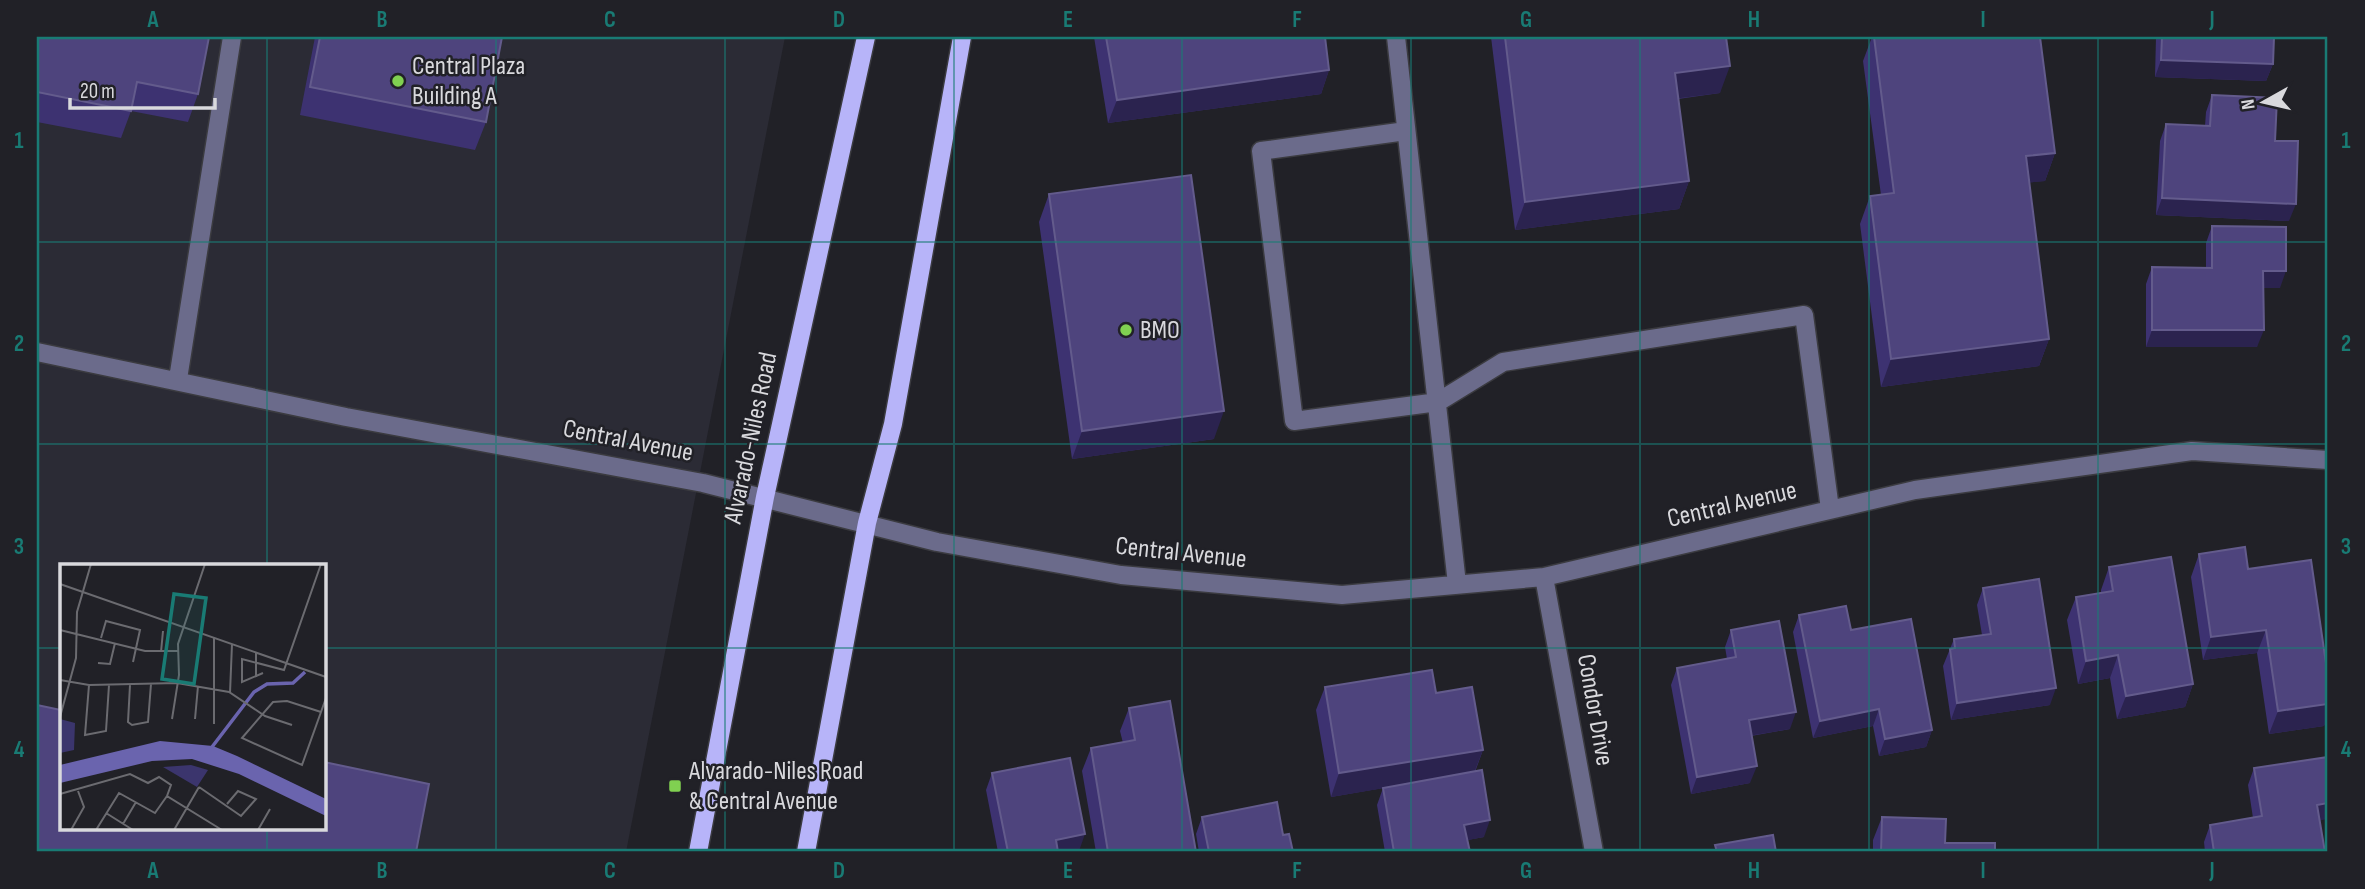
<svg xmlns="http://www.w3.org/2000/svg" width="2365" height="889" viewBox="0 0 2365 889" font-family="'Sofia Sans Condensed',sans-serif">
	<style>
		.built { fill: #2b2b35; fill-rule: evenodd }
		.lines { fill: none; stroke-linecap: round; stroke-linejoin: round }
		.minor-casing { stroke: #3b3b40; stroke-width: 21 }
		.major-casing { stroke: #3b3b40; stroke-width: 21 }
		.minor { stroke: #6b6b8b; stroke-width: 18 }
		.major { stroke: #b7b4f9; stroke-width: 18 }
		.wall { fill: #3d3271 }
		.shaded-wall { fill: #2b234f }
		.building { fill: #4e447d; stroke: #635b8c; stroke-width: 2 }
		.grid { fill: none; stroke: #197b74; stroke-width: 2; stroke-opacity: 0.55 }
		.poi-dot { fill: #80d051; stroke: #212127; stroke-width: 2.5 }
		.labels { text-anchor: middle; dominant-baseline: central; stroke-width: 5; stroke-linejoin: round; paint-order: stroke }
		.poi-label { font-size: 26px; fill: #d9d9dd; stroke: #212127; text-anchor: start }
		.street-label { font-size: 26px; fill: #d9d9dd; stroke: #212127 }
		.inset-river { fill: none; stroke: #6a64ae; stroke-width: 3.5 }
		.inset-road { fill: none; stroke: #6b6b70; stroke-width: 2 }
		.view { fill: #197b74; fill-opacity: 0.15; stroke: #197b74; stroke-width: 3.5 }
		.inset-edge { fill: none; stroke: #d9d9dd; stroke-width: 3.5 }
		.neatline { fill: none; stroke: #197b74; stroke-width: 2.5 }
		.grid-label { font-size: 23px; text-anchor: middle; font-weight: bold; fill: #197b74 }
	</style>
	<rect width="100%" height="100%" fill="#212127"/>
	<path class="built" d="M37 37H785L626 852H37ZM61 565H324V828H61Z"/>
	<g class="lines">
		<defs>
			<path id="minor" d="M1396 37 1457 584
				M1406 131 1261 151 1294 421 1438 402 1503 362 1804 315 1830 509
				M37 352 346 417 703 483 937 542 1121 575 1342 595 1544 577 1915 490 2192 451 2328 460
				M178 379 232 37
				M1544 577 1594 852"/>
			<path id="major" d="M698 852 765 497 866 37
				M806 852 867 523 893 424 962 37"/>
		</defs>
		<use href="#minor" class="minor-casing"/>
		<use href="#major" class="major-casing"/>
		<use href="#minor" class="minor"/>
		<use href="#major" class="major"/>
	</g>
	<path class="wall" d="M37 37 198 94 188 122 131 111 121 138 37 122Z
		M315 37H502L486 122 475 150 300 115Z
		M1094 37H1325L1329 70 1321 94 1108 123Z
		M1491 37H1726L1720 93 1678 99 1689 181 1679 209 1515 230Z
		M1872 37H2040L2055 153 2045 181 2029 182 2049 339 2039 366 1881 387 1860 224 1870 196 1881 195 1863 61Z
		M2156 37H2274L2273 64 2266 81 2155 77Z
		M2212 95 2275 141 2289 221 2156 215 2160 141 2166 124 2205 126 2206 112Z
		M1049 194 1214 439 1072 459 1039 222Z
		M2212 226 2280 288H2263L2257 347H2146V284L2152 267 2206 268V243Z
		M2199 554 2248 569 2328 677V714L2324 726 2269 734 2257 653 2203 660 2191 577Z
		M2109 567 2193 684 2185 707 2117 719 2110 678 2078 684 2067 620 2076 597 2101 593V590Z
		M1983 588 2050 705 1951 720 1943 666 1954 639 1982 635 1977 605Z
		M1799 615 1851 630 1932 730 1926 747 1879 756 1873 726 1813 738 1793 632Z
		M1731 630 1790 729 1751 736 1750 783 1691 794 1671 685 1677 668 1727 659 1725 647Z
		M1325 687 1436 693 1483 750 1475 772 1484 837 1467 840 1470 852H1385L1377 805 1383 788 1331 797 1316 710Z
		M1129 708 1196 852H1096L1082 771 1091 748 1123 743 1120 731Z
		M2254 768 2320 821 2325 852H2205L2204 842 2210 825 2253 818 2248 785Z
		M992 773 1079 851 998 852 986 790Z
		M1202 817 1283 835 1293 852H1199L1196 834Z
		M1882 817 1945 843 1995 852H1873V840Z"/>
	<path class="shaded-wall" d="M2161 60 2273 64 2266 81 2155 77Z
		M1730 66 1720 93 1665 100 1675 73Z
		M1329 70 1321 94 1108 123 1117 100Z
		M2055 153 2045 181 2016 184 2026 156Z
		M1689 181 1679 209 1515 230 1525 202Z
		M2162 198 2296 204 2289 221 2156 215Z
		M2263 271H2286L2280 288H2257Z
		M2152 330H2264L2257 347H2146Z
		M2049 339 2039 366 1881 387 1891 359Z
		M1224 411 1214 439 1072 459 1082 431Z
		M2266 630 2257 653 2203 660 2211 637Z
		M2118 655 2110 678 2078 684 2086 661Z
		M2193 684 2185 707 2117 719 2126 696Z
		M2056 688 2050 705 1951 720 1957 703Z
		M2328 704V714L2324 726 2269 734 2278 711Z
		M1879 709 1873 726 1813 738 1820 721Z
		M1796 712 1790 729 1742 737 1749 720Z
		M1932 730 1926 747 1879 756 1885 739Z
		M1483 750 1474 773 1331 797 1339 773Z
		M1757 766 1750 783 1691 794 1697 777Z
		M2328 803V819L2311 822 2317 805Z
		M1490 820 1484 837 1458 842 1464 825Z
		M1085 834 1079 851 1052 852 1056 840Z"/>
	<path class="building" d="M37 37H209L198 94 137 82 131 111 37 92Z
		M320 37H502L486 122 310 87Z
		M1106 37H1325L1329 70 1117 100Z
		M1505 37H1726L1730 66 1675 73 1689 181 1525 202Z
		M1874 37H2040L2055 153 2026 156 2049 339 1891 359 1870 196 1894 193Z
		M2162 37H2274L2273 64 2161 60Z
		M2212 95 2277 98 2275 141H2298L2296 204 2162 198 2166 124 2210 126Z
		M1191 175 1224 411 1082 431 1049 194Z
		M2212 226 2286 227V271H2263L2264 330H2152V267L2212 268Z
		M2245 547 2248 569 2311 560 2328 677V704L2278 711 2266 630 2211 637 2199 554Z
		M2171 557 2193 684 2126 696 2118 655 2086 661 2076 597 2113 591 2109 567Z
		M2039 579 2056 688 1957 703 1950 649 1955 648 1954 639 1991 634 1983 588Z
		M1846 606 1851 630 1911 619 1932 730 1885 739 1879 709 1820 721 1799 615Z
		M1779 621 1796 712 1749 720 1757 766 1697 777 1677 668 1736 657 1731 630Z
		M1432 670 1436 693 1472 687 1483 750 1339 773 1325 687Z
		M1170 701 1196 852H1108L1091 748 1135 740 1129 708Z
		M37 705 61 710V828H324V762L429 784 416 852H37Z
		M2328 757V803L2317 805 2325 852H2214L2210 825 2262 816 2254 768Z
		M1070 758 1085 834 1056 840 1058 852H1008L992 773Z
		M1482 770 1490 820 1464 825 1470 852H1394L1383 788Z
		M1277 802 1283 835 1289 834 1293 852H1209L1202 817Z
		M1882 817 1946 819 1945 843H1995V852H1881Z
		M1773 835 1776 852H1717L1715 845Z"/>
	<path class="grid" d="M267 37V565M496 37V852M725 37V852M954 37V852M1182 37V852M1411 37V852M1640 37V852M1869 37V852M2098 37V852M37 242H2328M37 444H2328M37 648H61M324 648H2328M267 828V852"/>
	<g class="poi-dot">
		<circle cx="398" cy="81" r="7"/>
		<circle cx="1126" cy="330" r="7"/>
		<rect x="668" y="779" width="14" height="14" rx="3.5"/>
	</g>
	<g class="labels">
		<g class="poi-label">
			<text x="412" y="66">Central Plaza<tspan x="412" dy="30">Building A</tspan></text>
			<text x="1140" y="330">BMO</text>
			<text x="689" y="771">Alvarado-Niles Road<tspan x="689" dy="30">&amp; Central Avenue</tspan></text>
		</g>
		<g class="street-label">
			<text transform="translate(751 438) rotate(-78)">Alvarado-Niles Road</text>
			<text transform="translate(628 441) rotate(11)">Central Avenue</text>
			<text transform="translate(1732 505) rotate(-13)">Central Avenue</text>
			<text transform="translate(1181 553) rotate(6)">Central Avenue</text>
			<text transform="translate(1595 710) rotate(80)">Condor Drive</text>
		</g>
	</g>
	<g transform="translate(60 564)">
		<rect width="266" height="266" fill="#212127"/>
		<path d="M0 155 15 159 14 186 0 189ZM131 201 148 206 137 223 103 203Z" fill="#3b356d"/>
		<path d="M100 177 153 182 177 192 266 235V252L179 210 132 195 92 197 0 219V201Z" fill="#6a64ae"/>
		<path class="inset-river" d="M152 183 194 128 207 120 233 119 245 108"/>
		<path class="inset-road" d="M0 20 266 113M0 66 85 87H118M41 74 46 57 80 66 73 98M154 74V160M101 88 103 67M38 99 50 100 55 79M203 109 182 118V95L224 106 261 0M196 113V89M0 116 29 121 117 119 169 128 205 152 232 161M29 121 25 171 46 167 49 121M70 121 68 158 72 161 88 158 91 120M170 129 172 80M261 148 227 137 213 138 182 174 242 201 266 134M0 153 16 94 17 48 31 0M112 155 119 111 118 80 145 0M135 155 138 122M139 223 181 252 196 235 178 227 167 240M0 230 70 210 88 219 99 213 111 221 107 232 162 266M46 249 73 266M63 260 76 238M11 266 24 243 18 227M36 266 59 229 95 249 107 232M114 266 139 223M198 266 210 245"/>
		<path class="view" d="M114 30 146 34 134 120 102 115Z"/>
		<rect width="266" height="266" class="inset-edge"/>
	</g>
	<rect width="2365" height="889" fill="none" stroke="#212127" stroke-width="77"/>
	<g transform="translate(2264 102) rotate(262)" stroke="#212127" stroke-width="5" paint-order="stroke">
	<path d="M0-5L12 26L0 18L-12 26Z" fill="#d9d9dd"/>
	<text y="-10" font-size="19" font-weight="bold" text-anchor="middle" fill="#d9d9dd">N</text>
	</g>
	<path d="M70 98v10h145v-10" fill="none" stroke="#d9d9dd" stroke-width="3.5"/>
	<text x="80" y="98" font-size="21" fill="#d9d9dd" stroke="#212127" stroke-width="5" paint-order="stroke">20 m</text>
	<rect x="38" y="38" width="2288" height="812" class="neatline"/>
	<g class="grid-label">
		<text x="153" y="27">A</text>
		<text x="382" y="27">B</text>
		<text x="610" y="27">C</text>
		<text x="839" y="27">D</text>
		<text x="1068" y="27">E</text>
		<text x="1297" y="27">F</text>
		<text x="1526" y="27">G</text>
		<text x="1754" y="27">H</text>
		<text x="1983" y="27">I</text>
		<text x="2212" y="27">J</text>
		<text x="19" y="148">1</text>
		<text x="2346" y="148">1</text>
		<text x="19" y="351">2</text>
		<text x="2346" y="351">2</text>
		<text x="19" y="554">3</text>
		<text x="2346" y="554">3</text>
		<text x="19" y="757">4</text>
		<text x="2346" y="757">4</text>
		<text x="153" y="878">A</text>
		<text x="382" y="878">B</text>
		<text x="610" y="878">C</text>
		<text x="839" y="878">D</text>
		<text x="1068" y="878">E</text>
		<text x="1297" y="878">F</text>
		<text x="1526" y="878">G</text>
		<text x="1754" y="878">H</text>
		<text x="1983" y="878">I</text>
		<text x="2212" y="878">J</text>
	</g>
</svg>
